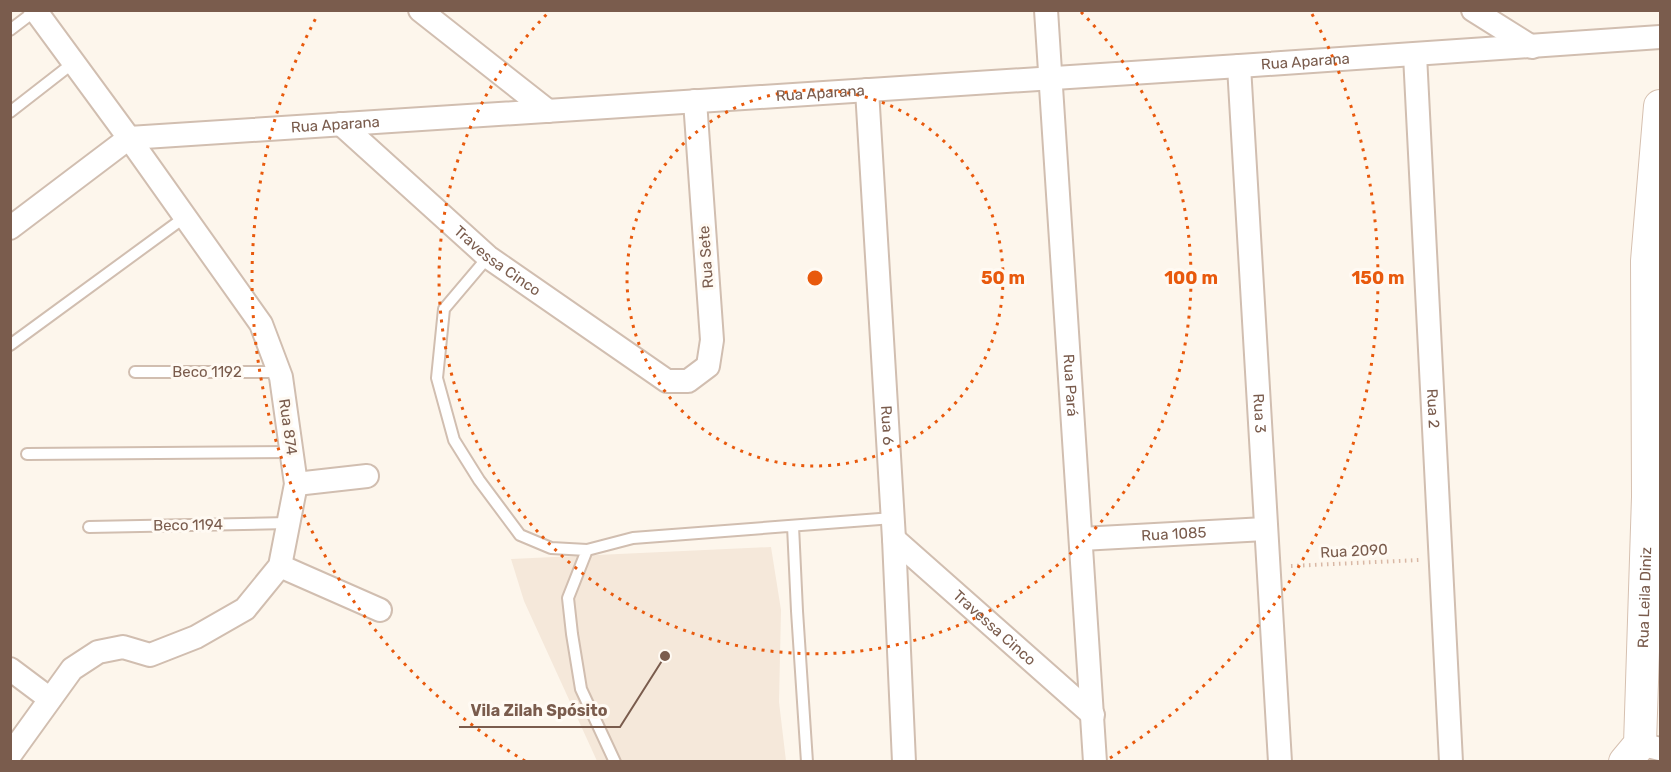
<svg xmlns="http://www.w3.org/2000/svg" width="1671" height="772" viewBox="0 0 1671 772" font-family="Rubik,sans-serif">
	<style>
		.residential { fill: #f5e8da }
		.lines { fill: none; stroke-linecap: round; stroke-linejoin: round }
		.lane-casing { stroke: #d1beb0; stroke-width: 14 }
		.street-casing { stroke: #d1beb0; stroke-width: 26 }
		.secondary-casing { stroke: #d6c0b0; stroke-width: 34 }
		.path { stroke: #d9b8a5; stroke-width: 4; stroke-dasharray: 1.5 4.5; stroke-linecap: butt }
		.lane { stroke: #fff; stroke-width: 10 }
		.street { stroke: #fff; stroke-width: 22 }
		.secondary { stroke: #fff; stroke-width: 32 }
		.ring { fill: none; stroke: #e8590c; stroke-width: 3; stroke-dasharray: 3 6 }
		.labels { text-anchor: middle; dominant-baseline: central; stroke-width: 6; stroke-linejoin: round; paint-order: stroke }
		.street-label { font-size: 15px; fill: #7a5c4d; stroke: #fffaf3 }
		.centre { fill: #e8590c; stroke: #fffaf3; stroke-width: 3 }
		.ring-label { font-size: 18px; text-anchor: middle; font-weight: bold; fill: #e8590c; stroke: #fffaf3; stroke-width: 6; stroke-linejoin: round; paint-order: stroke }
		.leader { fill: none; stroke: #7a5c4d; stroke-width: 2 }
		.callout-dot { fill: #7a5c4d; stroke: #fffaf3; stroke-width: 2 }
		.callout-label { font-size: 16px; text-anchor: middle; font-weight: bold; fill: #7a5c4d; stroke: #fffaf3; stroke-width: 6; stroke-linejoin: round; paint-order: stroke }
	</style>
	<rect width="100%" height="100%" fill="#fdf6ec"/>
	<path class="residential" d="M771 547 781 610 779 702 786 761H597L524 601 511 559Z"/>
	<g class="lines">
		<defs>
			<path id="lane" d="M10 30 35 11
				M10 112 73 63
				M488 257 444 309 437 378 454 440 479 480 520 535 551 548 587 550 633 538 893 518
				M10 345 185 217
				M135 372H279
				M27 454 292 452
				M793 526 797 611 807 762
				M89 527 288 523
				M587 550 568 598 572 634 581 689 615 762"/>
			<g id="street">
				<path d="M420 10 548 111"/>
				<path id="s1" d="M1046 10 1095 762"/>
				<path d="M1473 10 1532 47"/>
				<path id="s2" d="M1415 55 1451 762"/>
				<path id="s3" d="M1239 66 1280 762"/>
				<path id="s4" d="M867 90 894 539 904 762"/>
				<path id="s5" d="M341 124 488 257 667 381H688L708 366 712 340 695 101"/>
				<path id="s6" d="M10 228 129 138 1239 66 1660 37"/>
				<path d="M296 484 367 476"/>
				<path id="s7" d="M894 539 1093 715"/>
				<path id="s8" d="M1081 539 1265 529"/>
				<path d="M280 566 380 610"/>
				<path d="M10 669 50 699"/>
				<path d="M1640 744 1660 749"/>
				<path d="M10 755 72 669 98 652 123 647 150 655 196 637 245 609 280 566 296 484 281 377 261 324 129 138 35 10"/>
			</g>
			<g id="secondary">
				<path id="s9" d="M1625 762 1640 744 1648 497 1647 261 1660 106"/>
			</g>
		</defs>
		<use href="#lane" class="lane-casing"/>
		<use href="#street" class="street-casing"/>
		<use href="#secondary" class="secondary-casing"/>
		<path class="path" d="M1291 566 1419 560"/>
		<use href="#lane" class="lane"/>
		<use href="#street" class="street"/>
		<use href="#secondary" class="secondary"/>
	</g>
	<g class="ring">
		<circle cx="815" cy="278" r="188"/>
		<path d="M1081 12A376 376 0 1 1 549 12"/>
		<path d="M525 761A563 563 0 0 1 318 14M1312 14A563 563 0 0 1 1105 761"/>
	</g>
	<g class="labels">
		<g class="street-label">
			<text stroke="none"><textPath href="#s6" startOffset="1328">Rua Aparana</textPath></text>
			<text stroke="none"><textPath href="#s6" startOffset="842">Rua Aparana</textPath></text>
			<text stroke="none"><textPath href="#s6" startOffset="356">Rua Aparana</textPath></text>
			<text transform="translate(706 257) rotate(-94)">Rua Sete</text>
			<text stroke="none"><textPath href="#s5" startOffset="208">Travessa Cinco</textPath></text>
			<text x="207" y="372">Beco 1192</text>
			<text stroke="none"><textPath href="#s1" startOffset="376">Rua Pará</textPath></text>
			<text stroke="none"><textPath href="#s2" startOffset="354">Rua 2</textPath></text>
			<text stroke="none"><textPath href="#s3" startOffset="348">Rua 3</textPath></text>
			<text stroke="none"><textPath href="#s4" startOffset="336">Rua 6</textPath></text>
			<text transform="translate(288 427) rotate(82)">Rua 874</text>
			<text transform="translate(188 525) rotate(-1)">Beco 1194</text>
			<text stroke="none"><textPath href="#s8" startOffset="93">Rua 1085</textPath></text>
			<text transform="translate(1354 551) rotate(-3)">Rua 2090</text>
			<text stroke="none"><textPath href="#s9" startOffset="170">Rua Leila Diniz</textPath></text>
			<text stroke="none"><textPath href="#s7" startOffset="134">Travessa Cinco</textPath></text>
		</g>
	</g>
	<circle cx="815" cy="278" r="9" class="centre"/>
	<g class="ring-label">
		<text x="1003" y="284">50 m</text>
		<text x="1191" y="284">100 m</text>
		<text x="1378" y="284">150 m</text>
	</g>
	<path class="leader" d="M665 656L620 727H459"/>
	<circle class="callout-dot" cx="665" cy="656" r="6"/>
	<g class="callout-label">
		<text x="539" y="716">Vila Zilah Spósito</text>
	</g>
	<rect width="1671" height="772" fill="none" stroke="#7a5c4d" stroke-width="24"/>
</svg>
